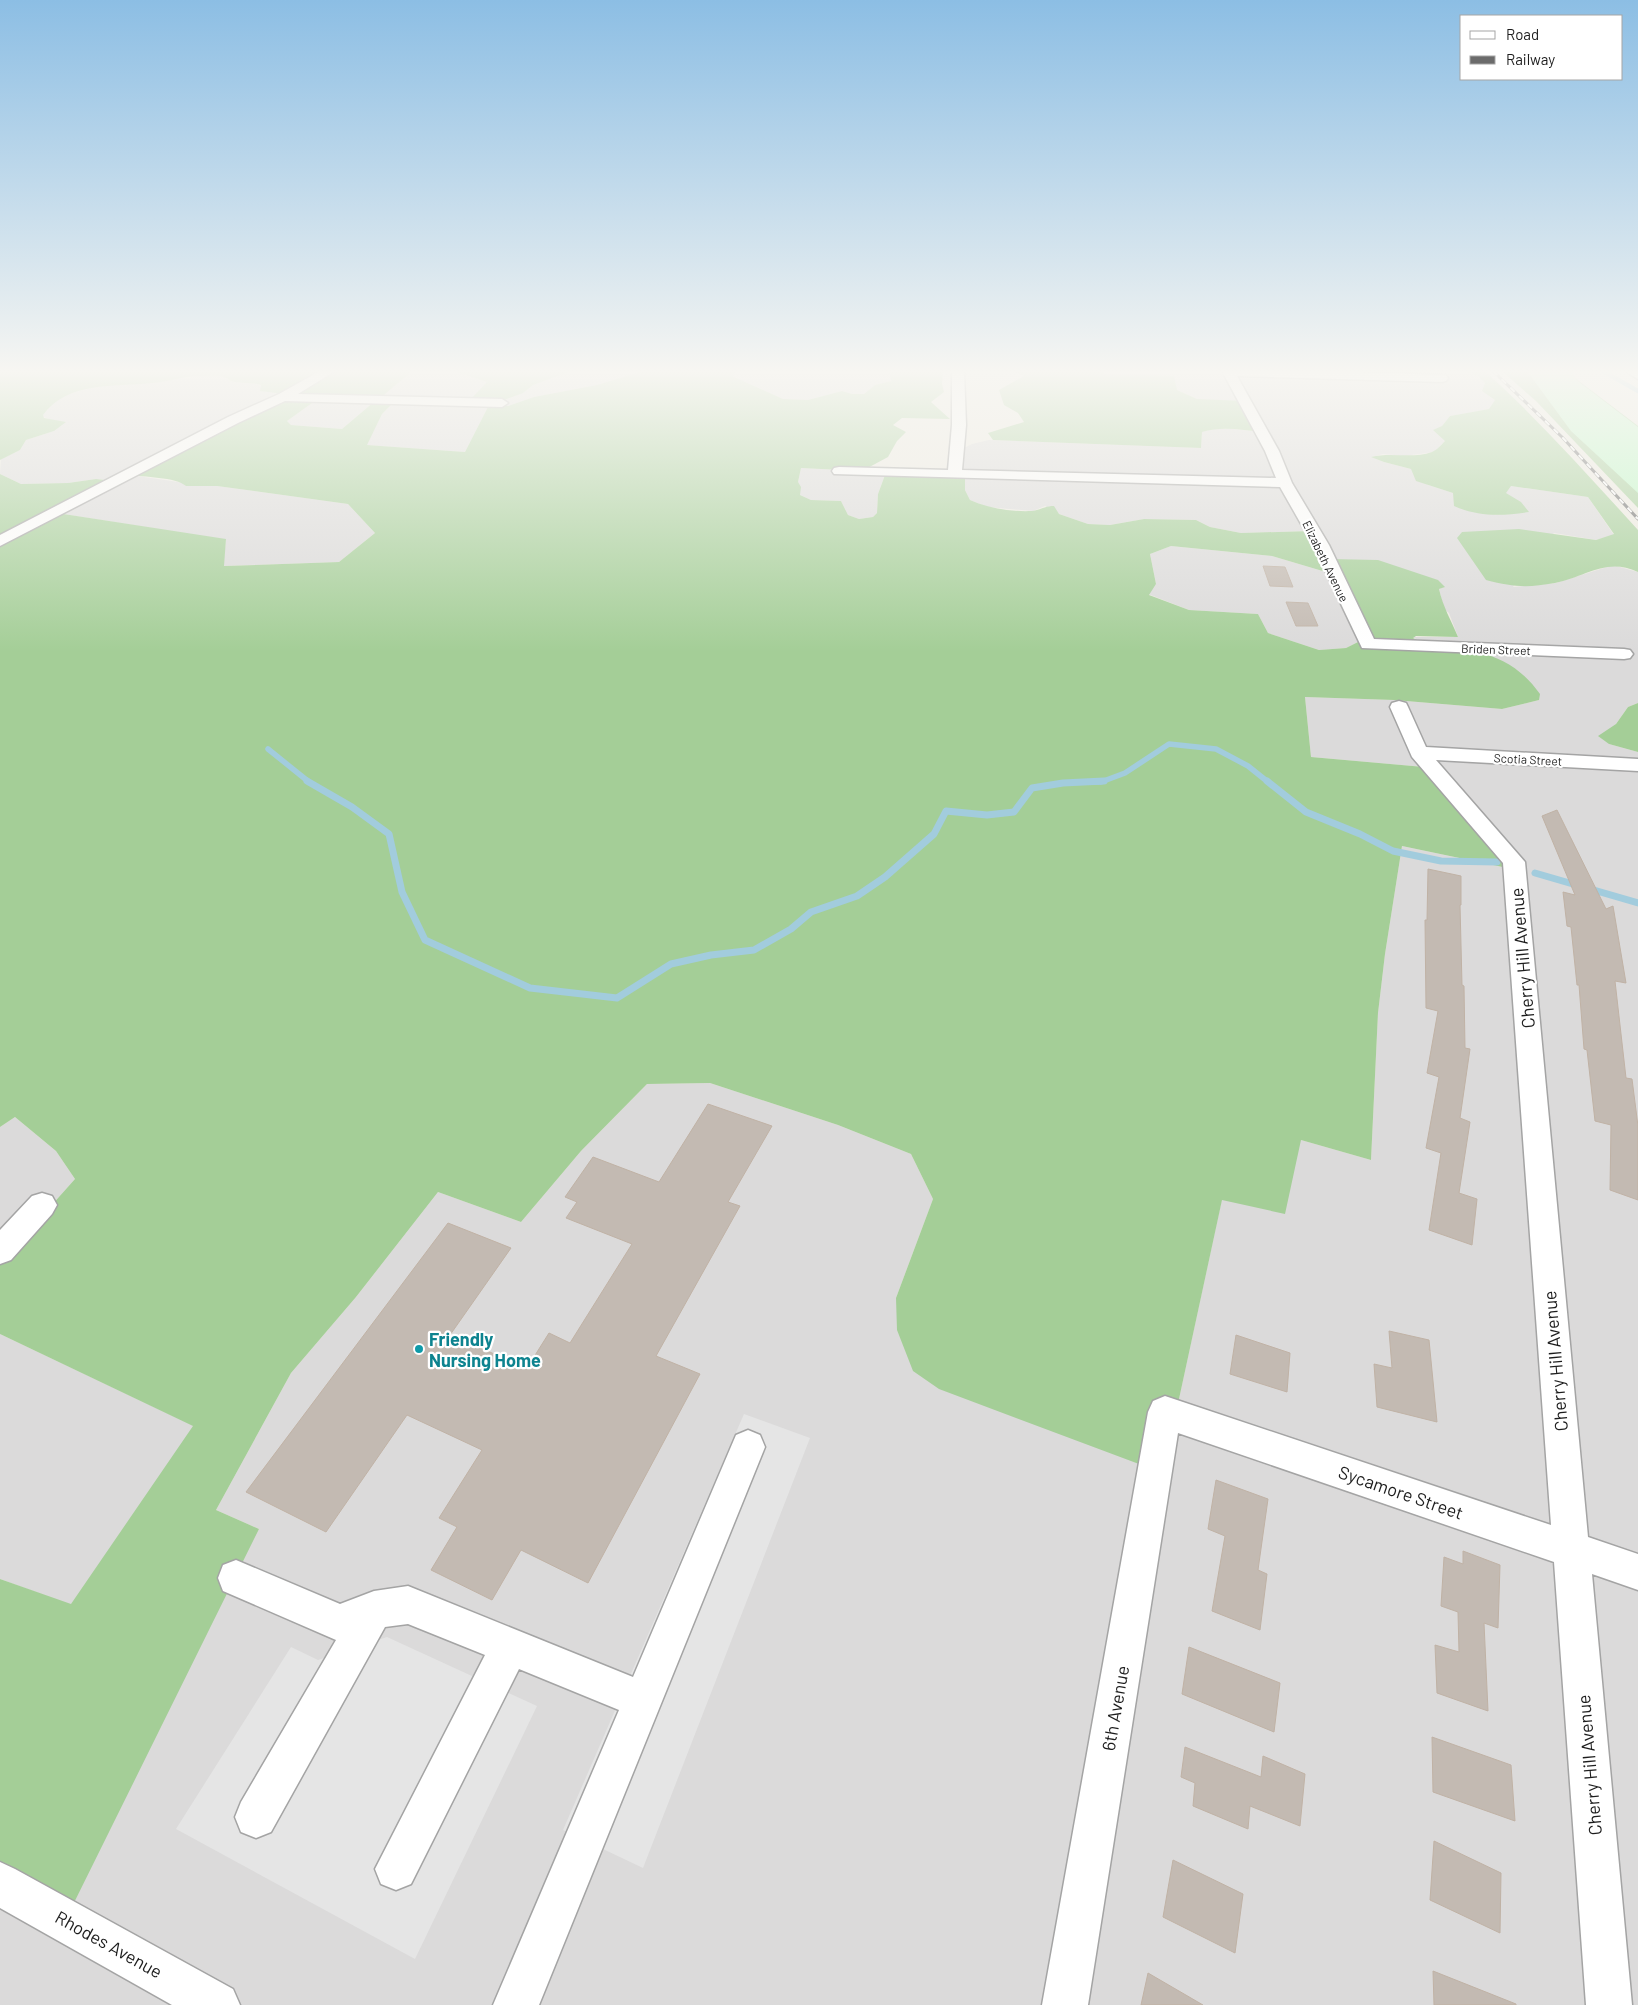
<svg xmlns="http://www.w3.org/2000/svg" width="1638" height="2005" viewBox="0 0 1638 2005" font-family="Barlow,sans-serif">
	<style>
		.residential { fill: #dbdada }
		.forest { fill: #a4ce97; fill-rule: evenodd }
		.park { fill: #befac6 }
		.parking { fill: #e5e5e5 }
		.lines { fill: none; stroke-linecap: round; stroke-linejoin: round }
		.stream-far2 { stroke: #a2ccdd; stroke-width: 4.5 }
		.stream-far1 { stroke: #a2ccdd; stroke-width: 5.5 }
		.stream { stroke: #a2ccdd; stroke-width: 7 }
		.building { fill: #c3bab2; stroke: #c0b2a5 }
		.minor-casing { stroke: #a4a4a4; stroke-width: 3 }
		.minor { fill: #fff; fill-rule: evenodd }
		.rail-casing { stroke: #6b6b6b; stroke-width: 3 }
		.rail { stroke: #fff; stroke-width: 2; stroke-dasharray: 6; stroke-linecap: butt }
		.culture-dot { fill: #0f9aa8; stroke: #fff; stroke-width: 2 }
		.labels { text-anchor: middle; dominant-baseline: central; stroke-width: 4.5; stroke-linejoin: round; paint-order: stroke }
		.far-street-label { font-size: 12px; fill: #1d1d1d; stroke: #fff }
		.near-street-label { font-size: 18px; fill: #1d1d1d; stroke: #fff }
		.near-culture-label { font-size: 18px; font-weight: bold; fill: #0d838f; stroke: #fff; text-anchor: start }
	</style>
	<rect width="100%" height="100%" fill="#eeebe2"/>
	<path class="residential" d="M412 371H454L488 382 471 399 523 393 533 385 571 371H643L597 385 534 397 508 406 489 405 465 452 366 445 382 414 395 402 377 400Z
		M737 371H889L891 381 875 385 864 394H852L842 391 808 400 783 399 732 376Z
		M1098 371H1465L1478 376 1485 383 1482 391 1496 400 1489 409 1450 416 1442 426 1445 441 1434 452 1404 456 1383 454 1372 457 1384 462 1411 469 1428 485 1453 493 1520 502 1505 493 1511 486 1588 497 1614 535 1596 540 1554 533 1513 587 1556 583 1613 565 1638 572V703L1628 707 1616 724 1609 744 1638 752V2005H0V1899L259 1529 216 1510 291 1373 356 1297 438 1192 521 1222 581 1151 647 1084 710 1083 838 1125 911 1154 933 1199 896 1298 1163 1473 1222 1199 1301 1140 1371 1160 1378 1013 1385 954 1402 846 1511 869 1424 767 1311 757 1305 697 1394 700 1502 709 1539 700 1412 637H1458L1449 613 1444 609 1439 589 1444 587 1330 559 1311 531 1241 533 1210 527 1196 520 1144 519 1110 525 1088 524 1059 514 1045 506 1033 511 987 507 970 500 965 490V477L954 474 958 451 972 444 989 440 1201 448 1202 432 1212 429H1234L1262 432 1212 401 1197 399 1177 390Z
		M212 376 225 377 231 381 262 385 260 391 285 394 130 475 172 481 183 483 186 486H217L348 504 375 533 339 562 223 566 226 540 57 513 113 481 96 479 68 483 21 484 0 474 1 459 20 450 26 440 54 431 51 420 42 416 49 406 65 395 91 388 119 384 152 383 184 378Z
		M319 398 375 401 342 429 291 425 287 421Z
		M801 468 886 472 878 494 877 513 873 517 859 519 848 515 841 501 811 500 800 495 798 482Z
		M1171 546 1272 556 1336 575 1366 638 1346 648 1319 650 1268 633 1258 614 1189 610 1148 594 1156 584 1150 554Z
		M15 1117 56 1151 75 1179 0 1263V1127Z
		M0 1334 194 1426 71 1605 0 1579Z"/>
	<path class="forest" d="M0 371H412L378 400 395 401 382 414 367 445 465 452 489 405 508 406 534 397 597 385 643 371H737L732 376 783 399 808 400 842 391 852 394H864L875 385 891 381 889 371H943L942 384 944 392 931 402 950 419 902 418 893 425 906 432 897 441 888 457 862 471 801 468 798 482 801 487 800 495 811 500 841 501 848 515 859 519 873 517 877 513 878 494 885 475 965 478V490L970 500C988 508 1011 512 1032 511 1040 510 1045 506 1054 506L1059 514 1088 524 1110 525 1144 519 1196 520 1210 527 1241 533 1311 531 1330 559 1378 560 1438 580 1445 587 1439 589C1443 607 1451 620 1458 637L1416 636 1413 638 1421 642C1469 650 1509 650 1540 694L1539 700 1502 709 1394 700 1305 697 1311 757 1424 767 1512 869 1402 846 1385 954 1378 1013 1371 1160 1301 1140 1285 1214 1222 1200 1163 1473 939 1389 913 1371 897 1330 896 1298 933 1199 911 1154 838 1125 710 1083 647 1084 581 1151 521 1222 438 1192 356 1297 291 1373 216 1510 259 1529 60 1931 0 1899V1579L71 1604 193 1426 0 1334V1263L75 1179 56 1151 15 1117 0 1127V474L21 484 68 483 96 479 114 481 57 513 226 539 224 566 339 562 375 533 348 504 217 486H186C176 477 143 477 129 475L284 394 260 391 261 385C252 382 240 384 231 381 229 380 227 378 224 377 213 374 198 376 186 377 175 379 164 382 152 383 114 387 68 381 43 415L44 418 66 422 54 431 26 440 20 450 0 460ZM319 398 375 401 342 429 291 425 287 421ZM1171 546 1272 556 1336 575 1366 638 1346 648 1319 650 1268 633 1258 614 1189 610 1149 595 1156 584 1150 554Z
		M454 371H571L533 385 523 393 501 401 470 400 487 382Z
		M973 371H1098L1107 374 1174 376 1177 390 1197 399 1244 401 1263 432C1242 430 1222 426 1202 432L1201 448 993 440 988 433 1024 422 1018 413 1004 405 999 390 1024 376 1014 372Z
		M1465 371H1485C1540 421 1588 475 1638 530V572C1606 557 1586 577 1555 583 1527 588 1513 587 1486 580L1457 538 1462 532 1519 529 1596 540 1614 534 1588 497 1511 486 1506 493 1521 502 1529 512C1502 516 1479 517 1454 506L1453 493 1416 481 1411 469 1384 462 1371 457C1391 452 1413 459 1432 452 1437 450 1441 445 1445 441L1433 430 1442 426 1450 416 1489 409 1495 400 1482 391 1485 383 1478 376Z
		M1502 371H1573L1575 378 1638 426V508L1536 401Z
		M1638 703V752L1609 744 1598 736 1616 724 1628 707Z"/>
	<path class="park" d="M1527 371H1573L1574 377 1579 382 1638 427V493L1571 431Z"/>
	<path class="parking" d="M744 1414 810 1438 643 1868 563 1830Z
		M387 1637 537 1706 415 1959 176 1829 291 1647 318 1660Z"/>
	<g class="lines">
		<path class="stream-far2" d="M1603 371 1638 391"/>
		<path class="stream-far1" d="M268 749 309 782
			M1095 782H1101L1125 773 1169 744 1216 749 1248 766 1268 782"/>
		<path class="stream" d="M307 781 352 807 389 834 402 892 425 940 530 988 617 998 671 964 711 955 754 950 791 929 811 912 857 896 885 877 934 834 946 811 987 815 1014 812 1032 788 1063 783 1104 781
			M1267 781 1306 812 1360 834 1393 851 1441 861 1497 862
			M1535 873 1638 903"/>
	</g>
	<path class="building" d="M1263 566 1285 567 1293 587 1270 586Z
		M1286 602 1308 603 1318 626H1296Z
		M1557 810 1606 909 1613 906 1626 983 1615 981 1626 1078 1632 1079 1638 1126V1200L1610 1190 1611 1125 1595 1121 1587 1050 1584 1049 1579 985H1577L1571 927 1567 926 1563 892 1575 895 1542 816Z
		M1428 869 1461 876V905H1460L1462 985 1464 986 1465 1048 1470 1049 1460 1118 1470 1122 1459 1193 1477 1199 1472 1245 1429 1230 1441 1153 1426 1148 1439 1077 1427 1073 1438 1011 1426 1008 1425 920H1427Z
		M708 1104 772 1126 728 1202 740 1206 656 1356 700 1374 588 1583 521 1550 492 1600 431 1570 457 1527 439 1518 482 1450 407 1415 326 1532 246 1492 448 1223 511 1248 450 1335 527 1368 549 1333 570 1343 632 1244 566 1218 577 1202 565 1197 593 1157 659 1182Z
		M1389 1331 1429 1340 1437 1422 1377 1407 1374 1364 1392 1368Z
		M1236 1335 1290 1353 1287 1392 1230 1374Z
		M1216 1480 1268 1499 1258 1570 1267 1574 1260 1630 1212 1611 1225 1536 1208 1529Z
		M1463 1551 1500 1565 1498 1628 1484 1623 1488 1711 1437 1693 1435 1645 1459 1652 1458 1612 1441 1606 1444 1557 1463 1564Z
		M1189 1647 1280 1683 1274 1732 1182 1694Z
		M1432 1737 1511 1765 1515 1821 1433 1792Z
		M1185 1747 1261 1777 1263 1756 1305 1774 1300 1826 1250 1806 1248 1829 1193 1806 1195 1783 1181 1777Z
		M1434 1841 1501 1873 1500 1933 1430 1900Z
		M1173 1860 1243 1894 1235 1953 1163 1917Z
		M1433 1971 1516 2004V2005H1434Z
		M1148 1973 1203 2005H1141Z"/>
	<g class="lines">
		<defs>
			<path id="minor" d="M320 371H335L298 394 502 399 508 403 502 407 285 401 238 423 0 546V535L228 417 279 394Z
				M952 371H964L966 425 962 470 1276 478 1265 451 1222 371H1318L1446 375 1448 378 1446 381 1442 382 1237 376 1279 451 1292 483 1329 545 1374 639 1624 649 1630 650 1633 654 1630 658 1624 659 1362 648 1313 545 1280 487 834 474 832 471 834 468 839 467 948 470 952 425Z
				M1625 371H1638V379Z
				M1399 701 1406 703 1408 707 1426 747 1638 759V771L1436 760 1525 862 1588 1537 1638 1554V1590L1592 1574 1632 2005H1586L1554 1562 1178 1433 1088 2005H1042L1148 1412 1153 1401 1165 1396 1551 1525 1503 863 1412 757 1390 707 1392 703Z
				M42 1193 52 1196 57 1205 52 1214 11 1260 0 1264V1230L32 1196Z
				M748 1430 760 1435 765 1447 539 2005H493L619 1710 519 1669 411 1884 396 1890 381 1884 375 1869 485 1655 408 1624 385 1627 271 1832 256 1838 241 1832 235 1817 241 1802 336 1640 223 1591 218 1578 223 1565 236 1560 340 1604 374 1591 408 1586 633 1677 736 1435Z
				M0 1862 15 1869 233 1989 240 2005H172L0 1908Z"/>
		</defs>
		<use href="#minor" class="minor-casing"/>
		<use href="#minor" class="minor"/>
		<defs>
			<path id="rail" d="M1493 371 1562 437 1638 519"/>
		</defs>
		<use href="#rail" class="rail-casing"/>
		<use href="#rail" class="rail"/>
	</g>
	<linearGradient id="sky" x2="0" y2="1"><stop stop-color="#8cbee4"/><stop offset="0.57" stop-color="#f7f6f2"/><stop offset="1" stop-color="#f7f6f2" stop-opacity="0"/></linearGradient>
	<rect width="1638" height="652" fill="url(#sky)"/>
	<circle class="culture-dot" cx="419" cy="1349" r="5"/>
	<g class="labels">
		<g class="far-street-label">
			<text transform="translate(1326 561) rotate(64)">Elizabeth Avenue</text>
			<text transform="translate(1496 649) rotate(2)">Briden Street</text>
			<text transform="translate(1528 759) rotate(3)">Scotia Street</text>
		</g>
		<g class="near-street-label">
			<text transform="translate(1522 958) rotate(-95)">Cherry Hill Avenue</text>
			<text transform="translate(1555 1361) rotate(-95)">Cherry Hill Avenue</text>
			<text transform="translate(1401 1492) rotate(19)">Sycamore Street</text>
			<text transform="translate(1115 1708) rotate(-80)">6th Avenue</text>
			<text transform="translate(1589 1765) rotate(-95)">Cherry Hill Avenue</text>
			<text transform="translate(109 1944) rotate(29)">Rhodes Avenue</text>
		</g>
		<g class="near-culture-label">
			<text x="429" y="1339">Friendly<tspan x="429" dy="21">Nursing Home</tspan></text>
		</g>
	</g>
	<rect x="1460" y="15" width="162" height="65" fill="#ffffff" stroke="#a5a5a5"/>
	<rect x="1470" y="31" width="25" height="8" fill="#ffffff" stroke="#a5a5a5"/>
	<text x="1506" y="40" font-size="15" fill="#1d1d1d">Road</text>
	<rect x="1470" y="56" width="25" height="8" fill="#6b6b6b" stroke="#a5a5a5"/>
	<text x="1506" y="65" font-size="15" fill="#1d1d1d">Railway</text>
</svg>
